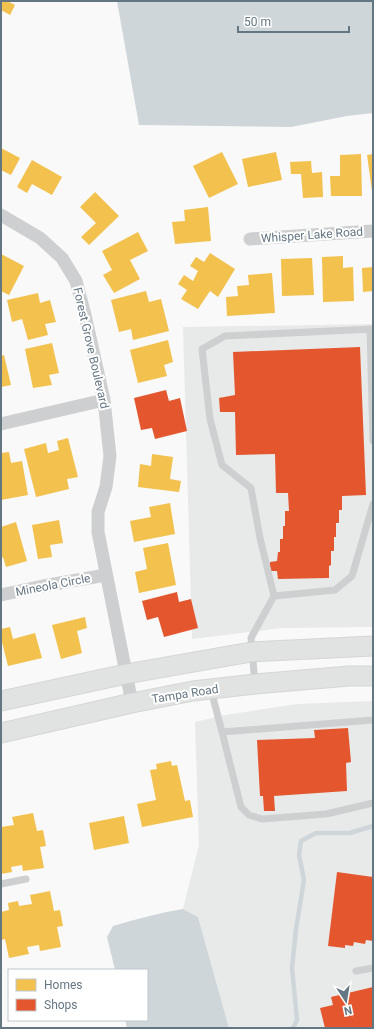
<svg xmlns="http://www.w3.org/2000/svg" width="374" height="1029" viewBox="0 0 374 1029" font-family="Roboto,sans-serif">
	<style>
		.built { fill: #e8e9e9 }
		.water { fill: #ced6d9 }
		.homes { fill: #f2c14e }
		.shops { fill: #e4572e }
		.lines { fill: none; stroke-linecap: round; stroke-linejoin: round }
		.stream { stroke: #ced6d9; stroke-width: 4.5 }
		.secondary-casing { stroke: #d5d6d7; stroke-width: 21 }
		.service { stroke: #cecfd0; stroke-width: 7 }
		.minor { stroke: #cecfd0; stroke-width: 13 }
		.secondary { stroke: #e1e2e2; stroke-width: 19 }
		.labels { text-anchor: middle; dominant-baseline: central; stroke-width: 4; stroke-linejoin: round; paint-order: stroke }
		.street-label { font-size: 12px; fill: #657683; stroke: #fff }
	</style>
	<rect width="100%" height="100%" fill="#f9f9f9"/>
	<path class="built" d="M373 324V627L282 628 192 639 183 327Z
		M373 701V1028H229L198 917 183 909 199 845 195 722 225 715 297 704Z"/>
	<path class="water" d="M117 1H373V113L347 116 291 127 139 125Z
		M183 909 198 917 229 1028H127L125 1020H147V970H115L107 937 113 926C136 919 159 913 183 909Z"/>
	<path class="homes" d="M1 1H7L15 5 10 15 1 10Z
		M1 148 20 158 11 175 1 170Z
		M222 152 238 184 209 198 193 166Z
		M276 152 282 180 248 187 242 159Z
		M361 154 362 196H331L330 176H340V155Z
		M373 154V191H372L367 155Z
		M32 160 62 177 52 195 32 184 27 193 17 187Z
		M311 161 312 173 322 172 323 197 303 198 301 174H291L290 162Z
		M95 192 119 216 89 245 81 237 96 223 80 207Z
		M208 207 211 241 175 244 172 222 185 221 184 210Z
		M138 232 148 251 130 260 140 279 114 293 103 275 112 270 102 251Z
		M210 253 235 269 218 297 210 291 198 309 181 299 187 290 178 284 184 275 193 281 198 271 190 266 196 257 204 262Z
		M1 254 24 266 9 295 1 291Z
		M343 256V268L353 267 354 301 323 302 322 257Z
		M312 258 314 295 282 296 281 259Z
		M373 267V291L363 292 362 268Z
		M272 273 275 313 227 316 226 297 238 296 237 286 249 285 248 275Z
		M146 291 149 302 161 299 169 331 133 340 131 329 119 332 111 300Z
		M38 293 40 303 50 300 56 322 45 324 48 335 28 340 22 319 12 322 7 300Z
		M168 340 173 362 164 365 167 376 138 383 130 350Z
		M52 343 59 373 49 375 52 385 33 388 25 349Z
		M4 355 11 385 1 387V356Z
		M68 438 78 477 67 479 69 489 36 497 24 449 46 443 48 453 59 450 57 441Z
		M9 452 11 463 22 461 28 495 1 500V453Z
		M152 454 173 457 170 479 181 481 179 492 138 487 140 464 151 466Z
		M170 503 175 534 134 542 130 521 151 517 149 507Z
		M59 520 63 543 50 545 52 557 38 559 32 525Z
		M16 522 27 561 6 567 3 557 1 558V527Z
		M168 543 176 585 139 593 135 572 147 569 143 548Z
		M85 617 87 628 77 631 82 653 61 659 52 625Z
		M10 627 13 639 35 633 42 658 8 666 1 638V629Z
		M171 761 172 766 177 765 185 801 190 800 193 817 142 827 137 804 156 800 150 770 157 769 156 764Z
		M33 813 37 831 43 830 46 846 40 847 44 868 23 871 22 865 11 867 12 872 1 874V827L14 825 12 817Z
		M124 816 129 843 94 850 89 823Z
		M50 891 54 911 60 910 63 926 57 927 61 947 40 951 39 945 27 947 29 954 9 958 5 939 1 940V912L9 910 8 903 18 901 19 906 32 904 30 895Z"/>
	<path class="shops" d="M360 347 366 495 342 496V510H339V523H336V537H334V551H331V565L329 566V578L278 579 277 571H270V562L277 561 278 552H280V539H283V526H285V511H289L288 493H276L275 454 236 455 235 412H220L219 398 235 395 233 352Z
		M166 390 169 401 180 398 187 431 155 439 152 428 141 430 134 398Z
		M177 592 179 602 191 599 198 628 164 637 158 617 147 620 142 601Z
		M348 728 351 762 346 763 347 791 274 796 275 811H264L263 796H260L257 740 315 738 314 730Z
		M337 872 373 877V941L366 940 365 944 354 942 353 946 345 945V948L328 946Z
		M373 987V1028H325L320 1008 333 1005 331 997Z"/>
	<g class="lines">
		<path class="stream" d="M293 1028 297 1020 292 968 296 929 304 880 299 855 301 841 316 833H350L373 826"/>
		<defs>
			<path id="secondary" d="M1 701 126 674 251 652 373 646
				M1 733 132 703 193 691 255 684 349 676H373"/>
		</defs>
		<use href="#secondary" class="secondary-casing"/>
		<path class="service" d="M370 329 373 441
			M274 596 335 590 352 576 373 504
			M255 684 251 638 274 596 260 538 251 488 222 465 210 419 202 349 225 336 373 329
			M211 690 222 732 373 720
			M222 732 241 807 249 815 262 819 326 814 373 803
			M1 884 26 879
			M356 971 373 968"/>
		<path class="minor" d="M1 215 40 238 62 258 76 281 85 315 104 400 110 456 106 487 98 512V532L132 703
			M250 239 373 231
			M1 424 104 400
			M1 595 43 586 106 575"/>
		<use href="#secondary" class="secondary"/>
	</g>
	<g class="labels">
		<g class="street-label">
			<text transform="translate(312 235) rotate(-4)">Whisper Lake Road</text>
			<text transform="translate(91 348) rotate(77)">Forest Grove Boulevard</text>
			<text transform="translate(53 585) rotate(-11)">Mineola Circle</text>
			<text transform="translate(185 694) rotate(-9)">Tampa Road</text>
		</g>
	</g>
	<rect width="374" height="1029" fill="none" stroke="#657683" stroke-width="4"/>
	<rect x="8" y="969" width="140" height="52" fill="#ffffff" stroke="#c1c8cd"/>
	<rect x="16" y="979" width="20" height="12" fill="#f2c14e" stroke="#c1c8cd"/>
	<text x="44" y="989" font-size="12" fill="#657683">Homes</text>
	<rect x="16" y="999" width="20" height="12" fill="#e4572e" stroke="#c1c8cd"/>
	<text x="44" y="1009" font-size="12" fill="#657683">Shops</text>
	<g transform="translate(346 1001) rotate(168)" stroke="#ffffff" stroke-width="3" paint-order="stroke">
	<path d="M0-3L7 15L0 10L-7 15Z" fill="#657683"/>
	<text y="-6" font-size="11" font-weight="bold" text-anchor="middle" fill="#657683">N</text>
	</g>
	<path d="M238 26v6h111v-6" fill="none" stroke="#657683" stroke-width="2"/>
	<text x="244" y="26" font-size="12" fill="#657683" stroke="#ffffff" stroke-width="3" paint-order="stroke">50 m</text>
</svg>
